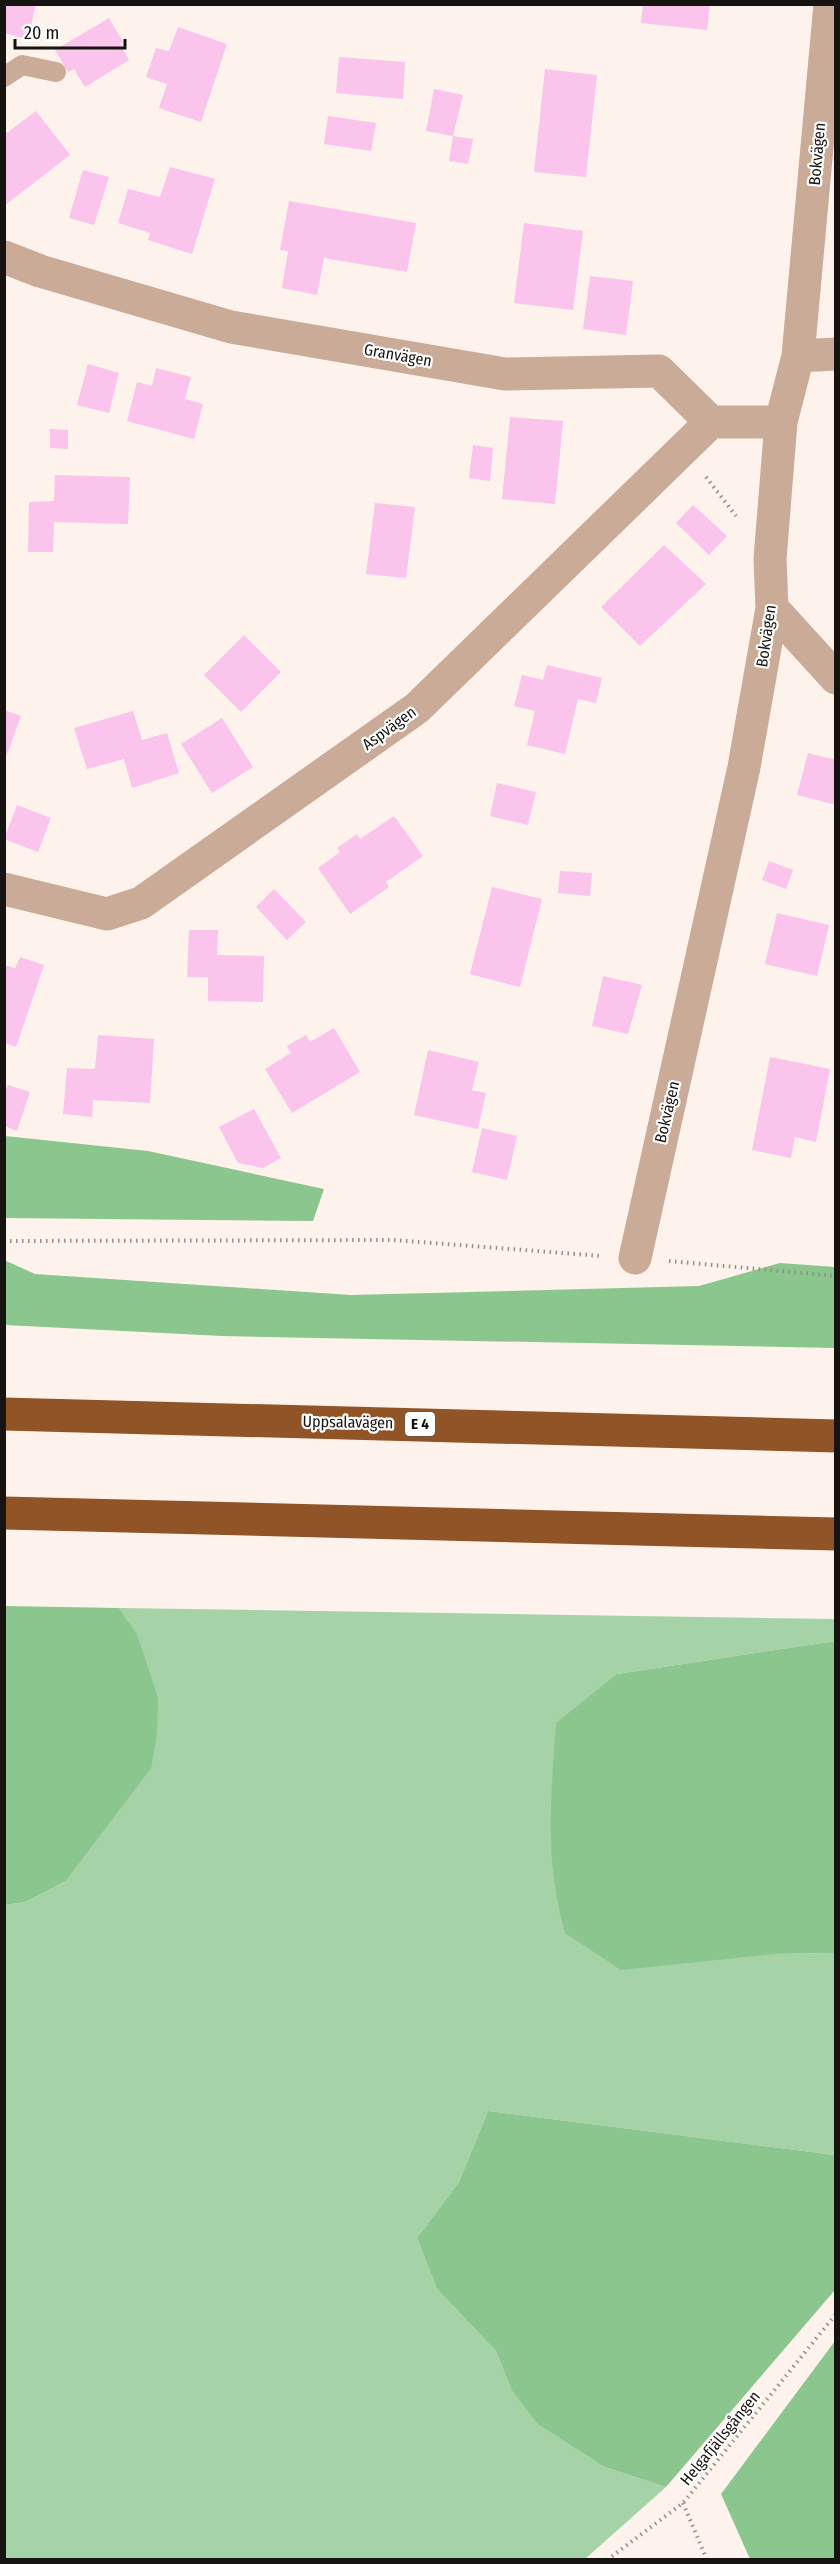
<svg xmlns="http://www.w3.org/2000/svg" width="840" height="2564" viewBox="0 0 840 2564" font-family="'Fira Sans Condensed',sans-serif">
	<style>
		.green { fill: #a5d2a6 }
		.forest { fill: #8ac68d }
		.building { fill: #fac4ec }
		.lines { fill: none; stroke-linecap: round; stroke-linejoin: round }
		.path { stroke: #968e89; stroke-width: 4; stroke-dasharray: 1.5 4.5; stroke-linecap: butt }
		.lane { stroke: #c9ab97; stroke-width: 20 }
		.street { stroke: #c9ab97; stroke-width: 33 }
		.highway { stroke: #915426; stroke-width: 33 }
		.labels { text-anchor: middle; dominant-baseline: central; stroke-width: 4.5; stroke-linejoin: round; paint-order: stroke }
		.shield { fill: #fff; stroke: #5d5a58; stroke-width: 1.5 }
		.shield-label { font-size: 15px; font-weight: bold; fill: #171311 }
		.street-label { font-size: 16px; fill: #171311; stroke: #fff }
	</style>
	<rect width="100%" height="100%" fill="#fef2ec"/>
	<path class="green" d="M119 1608 835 1619V1641L617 1674 773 1954 835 1953V2155L488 2111 459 2182 417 2238 437 2289 496 2351 511 2389 605 2467 666 2487 585 2559 5 2560V1905L25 1902 66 1881 151 1769 145 1663 137 1634Z"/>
	<path class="forest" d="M5 1136 148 1151 324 1189 313 1221 5 1218Z
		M4 1260 35 1274 351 1295 699 1286 780 1263 835 1267V1348L222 1336 5 1325Z
		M5 1606 119 1608 137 1634 158 1698 157 1733 151 1769 66 1881 25 1902 5 1905Z
		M835 1641V1953L773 1954 621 1970 565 1933C544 1857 551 1800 556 1723L617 1674Z
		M488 2111 835 2155V2290L666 2487 605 2467 538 2424 511 2389 496 2351 437 2289 417 2238 459 2182Z
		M835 2341V2559H750L721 2494Z"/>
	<path class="building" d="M4 4H36L28 39 4 33Z
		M643 4H710L707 30 641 23Z
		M109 18 123 42 120 44 129 60 85 87 74 69 68 72 55 50Z
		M178 27 227 44 201 122 159 108 167 84 146 77 156 48 169 51Z
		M339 57 405 62 403 99 336 93Z
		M545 69 597 75 586 177 534 172Z
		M434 89 463 95 453 136 426 131Z
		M36 111 70 155 4 206V135Z
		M328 116 376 123 371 151 324 144Z
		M453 136 473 139 468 164 449 161Z
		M170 167 215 179 192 254 148 240 150 233 118 223 128 189 160 197Z
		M83 170 109 177 94 225 69 218Z
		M289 201 416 223 407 272 324 258 317 295 282 288 288 251 280 250Z
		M524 223 583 231 573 310 514 303Z
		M590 276 633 281 626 335 583 329Z
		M88 364 119 373 109 413 77 405Z
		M156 368 191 377 185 399 203 404 194 439 127 421 137 382 152 386Z
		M510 417 563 421 555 504 502 499Z
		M50 429 68 430V449L50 448Z
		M473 445 493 448 490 481 469 478Z
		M55 475 130 477 128 524 54 522 53 552H28L29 502 54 501Z
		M375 503 415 507 406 578 366 574Z
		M693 505 727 536 709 555 676 523Z
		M664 545 706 584 640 646 601 607Z
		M244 635 281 672 241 712 204 675Z
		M547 665 602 678 596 703 578 699 565 754 527 745 535 711 514 706 522 675 543 680Z
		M4 710 21 716 5 760H4Z
		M133 711 142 740 167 733 179 773 132 788 124 759 87 769 74 728Z
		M222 718 253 767 212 793 181 744Z
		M808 753 836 760V805L797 795Z
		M497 783 536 792 528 825 490 816Z
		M17 805 51 818 38 852 4 839Z
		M394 816 423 856 386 882 389 887 350 914 318 868 340 852 337 848 357 834 360 839Z
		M769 861 793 870 786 889 762 880Z
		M560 871 592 873 590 896 558 893Z
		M492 887 542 899 520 987 470 974Z
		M274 889 306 922 287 940 256 907Z
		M777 913 829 925 817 976 765 964Z
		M189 930H218L217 955 264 956 263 1002 208 1001V977H187Z
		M20 957 44 965 16 1047 4 1043V965L15 968Z
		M603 976 642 985 628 1034 592 1026Z
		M334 1028 360 1072 292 1113 265 1069 291 1053 287 1046 306 1035 310 1042Z
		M98 1035 154 1039 150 1103 93 1100 92 1117 63 1114 67 1068 95 1069Z
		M428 1050 479 1062 472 1090 486 1093 478 1129 414 1115Z
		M770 1057 830 1069 816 1142 795 1137 791 1158 752 1150Z
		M8 1085 30 1092 17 1131 4 1126V1094Z
		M254 1109 281 1158 263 1168 238 1163 219 1127Z
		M482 1128 517 1136 507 1180 472 1172Z"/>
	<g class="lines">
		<path class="path" d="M706 477 736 516
			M4 1241 393 1240 602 1256
			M669 1261 836 1276
			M683 2503 707 2560
			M607 2560 683 2503 836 2314"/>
		<path class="lane" d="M4 77 22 65 56 72"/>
		<path class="street" d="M4 257 40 271 231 327 505 374 659 371 711 422H781
			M798 356 836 354
			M772 608 836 678
			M4 889 107 914 141 903 417 708 711 422
			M635 1258 744 767 772 608 770 559 781 422 798 356 830 4"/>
		<path class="highway" d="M4 1414 836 1436
			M4 1513 836 1534"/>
	</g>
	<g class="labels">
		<rect class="shield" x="405" y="1412" width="30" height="24" rx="4.5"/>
		<g class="shield-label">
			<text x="420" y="1424">E 4</text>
		</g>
		<g class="street-label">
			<text transform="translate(817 154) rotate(-85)">Bokvägen</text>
			<text transform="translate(398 355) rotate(10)">Granvägen</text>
			<text transform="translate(766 636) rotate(-82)">Bokvägen</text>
			<text transform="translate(389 728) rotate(-36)">Aspvägen</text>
			<text transform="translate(667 1112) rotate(-77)">Bokvägen</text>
			<text transform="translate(348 1422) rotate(1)">Uppsalavägen</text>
			<text transform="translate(720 2438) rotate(-51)">Helgafjällsgången</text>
		</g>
	</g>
	<rect width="840" height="2564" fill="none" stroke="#171311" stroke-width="12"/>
	<path d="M15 39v9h110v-9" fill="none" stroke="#171311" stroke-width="3"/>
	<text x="24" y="39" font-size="18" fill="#171311" stroke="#ffffff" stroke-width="4.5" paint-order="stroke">20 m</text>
</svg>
